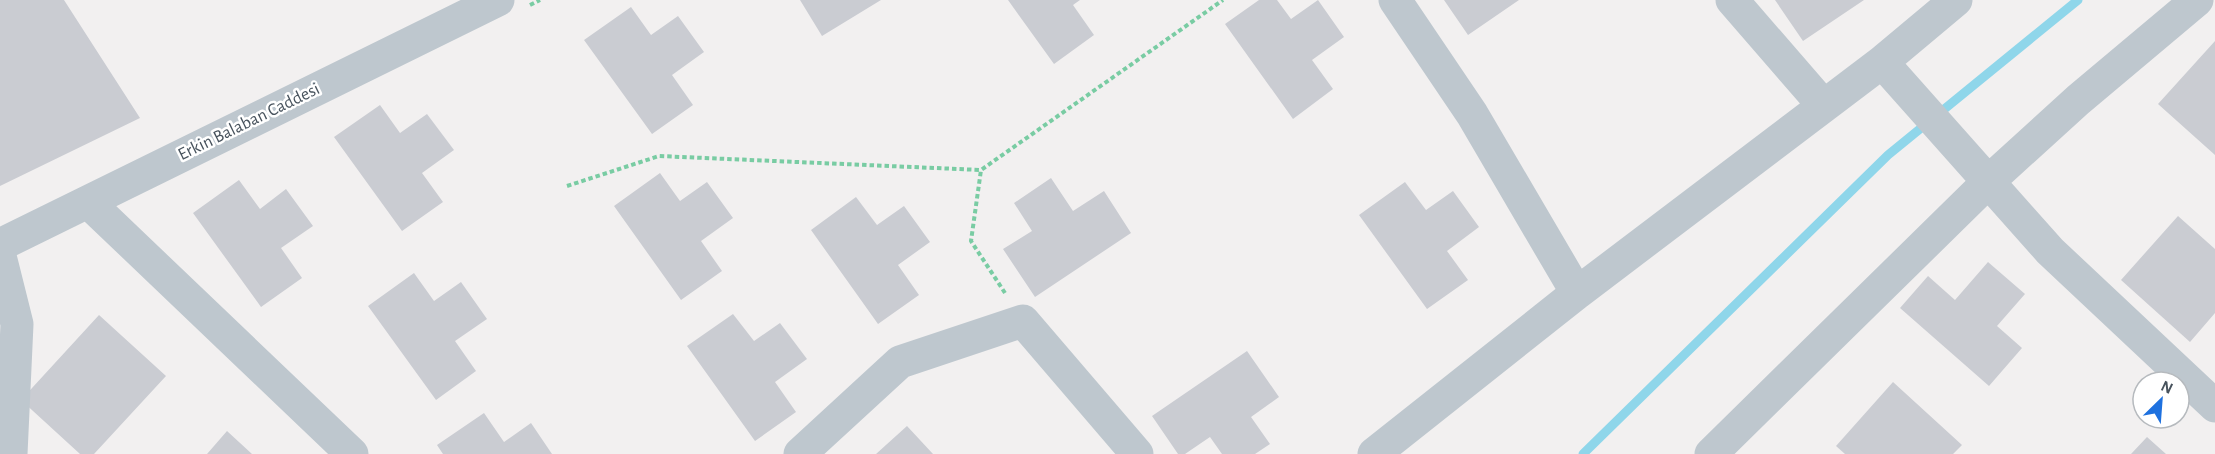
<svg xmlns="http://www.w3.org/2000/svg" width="2215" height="454" viewBox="0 0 2215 454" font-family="'Alegreya Sans',sans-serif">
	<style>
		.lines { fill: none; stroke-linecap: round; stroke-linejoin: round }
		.stream { stroke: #8fd6ea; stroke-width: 9 }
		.building { fill: #caccd2 }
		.path { stroke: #79cca3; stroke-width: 4; stroke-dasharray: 4.5 3; stroke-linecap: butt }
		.minor { stroke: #bec7ce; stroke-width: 33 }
		.labels { text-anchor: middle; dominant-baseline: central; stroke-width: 5; stroke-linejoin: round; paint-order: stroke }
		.street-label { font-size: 18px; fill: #48535d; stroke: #fff }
	</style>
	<rect width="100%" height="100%" fill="#f2f0f0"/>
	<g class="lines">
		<path class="stream" d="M1583 454 1888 155 2078 0"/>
	</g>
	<path class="building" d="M0 0H64L140 118 0 186Z
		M800 0H881L822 36Z
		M1008 0H1080L1073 5 1094 35 1054 64Z
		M1259 0H1277L1291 19 1318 0 1344 37 1312 60 1333 89 1293 119 1225 24Z
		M1444 0H1519L1468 35Z
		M1775 0H1864L1803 41Z
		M631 7 651 35 678 16 704 52 672 75 693 105 652 134 584 40Z
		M2215 41V155L2158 104Z
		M380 105 400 133 427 114 454 150 422 173 443 202 402 231 334 137Z
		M660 173 680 201 707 182 733 218 701 241 722 271 681 300 614 206Z
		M1051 178 1073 211 1104 191 1131 233 1035 297 1003 249 1032 231 1014 203Z
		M239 180 260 209 286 189 313 226 281 248 302 278 261 307 193 213Z
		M1405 182 1426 210 1453 191 1479 227 1447 251 1468 280 1427 309 1359 215Z
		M856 197 877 225 904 206 930 242 898 265 919 295 878 324 811 230Z
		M2178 216 2215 249V313L2190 342 2121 280Z
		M1988 262 2025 294 1997 326 2022 348 1989 386 1900 308 1928 276 1955 300Z
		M414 273 434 301 461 282 487 319 455 341 476 371 436 400 368 306Z
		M733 314 754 341 780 323 807 359 775 382 796 412 755 441 687 346Z
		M99 315 166 376 94 454H80L21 400Z
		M1247 351 1279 397 1251 417 1270 444 1255 454H1222L1210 437 1185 454H1178L1152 416Z
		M1893 382 1962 445 1953 454H1845L1836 446Z
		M484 413 504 442 531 423 552 454H443L437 445Z
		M907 426 933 454H876Z
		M227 431 252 454H207Z
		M2147 437 2166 454H2131Z"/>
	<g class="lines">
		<path class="path" d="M530 5 540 0
			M567 186 659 156 981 170
			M1005 293 971 241 981 170 1223 0"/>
		<path class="minor" d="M1395 0 1472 114 1577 293
			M1732 0 1824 106
			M1882 62 2050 251 2215 406
			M88 202 352 454
			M0 245 498 0
			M0 256 17 324 11 454
			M800 454 900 362 1023 321 1137 454
			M1374 454 1577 293 1882 62 1956 0
			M1711 454 1989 181 2078 100 2197 0"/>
	</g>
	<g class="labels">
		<g class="street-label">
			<text transform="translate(249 122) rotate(-26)">Erkin Balaban Caddesi</text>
		</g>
	</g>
	<g transform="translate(2161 400) rotate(25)"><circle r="28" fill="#ffffff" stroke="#b6babe" stroke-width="1.5"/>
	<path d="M0-4.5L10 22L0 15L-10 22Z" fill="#1e71df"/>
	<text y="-9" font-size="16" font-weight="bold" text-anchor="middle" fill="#48535d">N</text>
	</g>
</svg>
